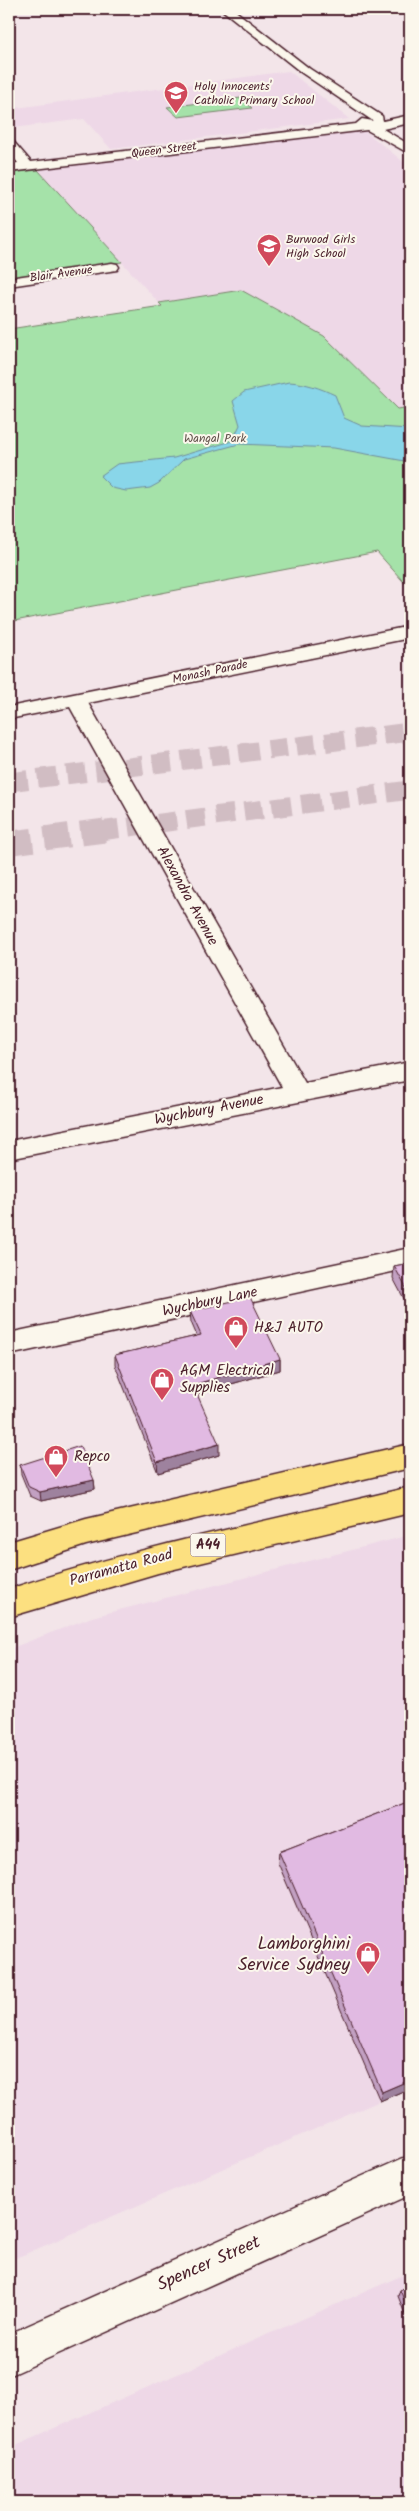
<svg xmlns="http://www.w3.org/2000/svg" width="419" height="2511" viewBox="0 0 419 2511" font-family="Kalam,sans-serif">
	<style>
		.built { fill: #eed8e7 }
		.green { fill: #a5e2a9; stroke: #78806a }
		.water { fill: #89d6e9; stroke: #708d9d }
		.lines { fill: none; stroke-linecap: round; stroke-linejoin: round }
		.highway-tunnel-far1 { stroke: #d1bdc3; stroke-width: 19; stroke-dasharray: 19 10; stroke-linecap: butt }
		.highway-tunnel { stroke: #d1bdc3; stroke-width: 24; stroke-dasharray: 24 12; stroke-linecap: butt }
		.minor-casing { stroke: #4a1f2b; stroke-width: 3 }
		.highway-casing { stroke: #4a1f2b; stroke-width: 3 }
		.minor { fill: #fbf7ec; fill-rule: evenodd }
		.highway { fill: #fce080; fill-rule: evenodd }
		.wall { fill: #c2a0c2; stroke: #4a1f2b }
		.shaded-wall { fill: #9e829e; stroke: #4a1f2b }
		.building { fill: #e1bae2; stroke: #4a1f2b }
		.labels { text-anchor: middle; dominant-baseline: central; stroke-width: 4; stroke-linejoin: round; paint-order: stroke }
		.far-poi-label { font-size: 12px; fill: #4a1f2b; stroke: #fbf7ec; text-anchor: start }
		.far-street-label { font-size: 12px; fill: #4a1f2b; stroke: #fbf7ec }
		.far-park-label { font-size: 12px; fill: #61504a; stroke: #fbf7ec }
		.shield { fill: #fbf7ec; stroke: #7f6065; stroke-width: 1 }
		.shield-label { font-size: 14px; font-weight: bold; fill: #4a1f2b }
		.street-label { font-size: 15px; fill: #4a1f2b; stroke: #fbf7ec }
		.poi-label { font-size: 15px; fill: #4a1f2b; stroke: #fbf7ec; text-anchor: start }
		.near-poi-label { font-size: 18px; fill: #4a1f2b; stroke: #fbf7ec; text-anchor: end }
		.near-street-label { font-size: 18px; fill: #4a1f2b; stroke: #fbf7ec }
	</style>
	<rect width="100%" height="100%" fill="#f3e5e9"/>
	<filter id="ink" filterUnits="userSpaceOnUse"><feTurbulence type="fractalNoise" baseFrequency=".02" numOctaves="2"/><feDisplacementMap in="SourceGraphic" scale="10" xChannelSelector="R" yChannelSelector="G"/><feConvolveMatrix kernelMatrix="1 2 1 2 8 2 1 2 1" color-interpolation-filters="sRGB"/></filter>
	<g filter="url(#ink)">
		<path class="built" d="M289 71 349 119 111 149 84 119 13 128 9 123V109Z
			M361 128 410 167V407L398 409 324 336 241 290 159 303 38 170Z
			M410 1535V2088L9 2261V1649L92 1617Z
			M410 2272V2502H9V2448Z"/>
		<path class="green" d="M241 98 252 108 178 117 167 107Z
			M38 170 122 262 9 278V173Z
			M241 290 324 336 398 409 410 407V589L377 552 9 622V329L162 306 159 303Z"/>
		<path class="water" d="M289 382C306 383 320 388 335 395L344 418 362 426 410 429V462L334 448 239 444 184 459 159 483 150 488 126 491 112 488 100 476 117 464 174 458 232 441 240 425 233 401 244 392Z"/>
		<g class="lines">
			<path class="highway-tunnel-far1" d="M9 782 410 732
				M100 831 410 790"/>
			<path class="highway-tunnel" d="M9 843 109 830"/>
			<defs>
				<path id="minor" d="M221 9H233L310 69 382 116 383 121 410 115V123L383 129 410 145V154L367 130 9 172V164L18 163 9 152V140L13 141 31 162 356 124 362 119 373 121 302 73Z
					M112 263 117 264 119 267 117 270 9 286V278Z
					M410 626V638L88 703 305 1083 410 1062V1080L9 1159V1141L282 1087 70 707 9 719V707Z
					M410 1248V1268L9 1355V1333Z
					M410 2155V2195L9 2376V2334Z"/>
				<path id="highway" d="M410 1444V1468L86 1545 9 1570V1542L86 1519Z
					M410 1487V1513L158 1573 9 1617V1589C140 1546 276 1519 410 1487Z"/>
			</defs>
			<use href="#minor" class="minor-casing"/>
			<use href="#highway" class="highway-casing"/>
			<use href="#minor" class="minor"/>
			<use href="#highway" class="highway"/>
		</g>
		<path class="wall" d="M410 1263V1310L393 1278 394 1266Z
			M190 1311 280 1359V1370L197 1394 219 1455 158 1473 115 1365V1355L197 1336 191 1322Z
			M20 1465 94 1480 95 1489 41 1501 30 1496 21 1474Z
			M410 1801V2088L380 2101 278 1863 279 1852Z
			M410 2285V2327L398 2296 400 2290Z"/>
		<path class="shaded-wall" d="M280 1359V1370L193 1395V1385Z
			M219 1444V1455L158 1473 157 1462Z
			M94 1480 95 1489 41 1501 40 1492Z
			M410 2080V2088L380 2101 382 2092Z"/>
		<path class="building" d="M410 1263V1295L394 1266Z
			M250 1297 280 1359 193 1385 219 1444 157 1462 115 1355 201 1335 190 1311Z
			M80 1446 94 1480 40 1492 29 1487 20 1465Z
			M410 1801V2080L382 2092 279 1852Z
			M410 2285V2314L400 2290Z"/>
	</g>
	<defs>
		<symbol id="school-pin" viewBox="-11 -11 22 30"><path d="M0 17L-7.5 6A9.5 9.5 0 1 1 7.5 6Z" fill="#d1495b" stroke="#fbf7ec"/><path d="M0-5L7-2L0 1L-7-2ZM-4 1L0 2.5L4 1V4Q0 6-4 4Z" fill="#fff"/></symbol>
		<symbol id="shop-pin" viewBox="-11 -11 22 30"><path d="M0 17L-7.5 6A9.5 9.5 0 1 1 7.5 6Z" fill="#d1495b" stroke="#fbf7ec"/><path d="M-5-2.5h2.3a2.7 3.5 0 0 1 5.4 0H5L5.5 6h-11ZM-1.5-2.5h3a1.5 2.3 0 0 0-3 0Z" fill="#fff"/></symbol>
	</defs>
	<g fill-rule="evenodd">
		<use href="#school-pin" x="162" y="79" width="28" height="38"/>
		<use href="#school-pin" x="255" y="232" width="28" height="38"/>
		<use href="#shop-pin" x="222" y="1314" width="28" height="38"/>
		<use href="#shop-pin" x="148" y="1366" width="28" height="38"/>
		<use href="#shop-pin" x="42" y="1443" width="28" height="38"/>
		<use href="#shop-pin" x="354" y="1940" width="28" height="38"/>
	</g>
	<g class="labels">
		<g class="far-poi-label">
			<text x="194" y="86">Holy Innocents'<tspan x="194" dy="14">Catholic Primary School</tspan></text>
			<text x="286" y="239">Burwood Girls<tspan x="286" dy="14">High School</tspan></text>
		</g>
		<g class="far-street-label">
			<text transform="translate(164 150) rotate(-7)">Queen Street</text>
			<text transform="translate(61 274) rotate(-8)">Blair Avenue</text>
			<text transform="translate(210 672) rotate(-12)">Monash Parade</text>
		</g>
		<g class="far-park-label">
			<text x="215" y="438">Wangal Park</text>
		</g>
		<rect class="shield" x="190.5" y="1533.5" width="35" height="23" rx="4"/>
		<g class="shield-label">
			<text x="208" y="1545">A44</text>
		</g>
		<g class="street-label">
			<text transform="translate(187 896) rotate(61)">Alexandra Avenue</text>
			<text transform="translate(209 1110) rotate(-11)">Wychbury Avenue</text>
			<text transform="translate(210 1302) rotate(-12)">Wychbury Lane</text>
			<text transform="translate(121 1568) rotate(-15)">Parramatta Road</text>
		</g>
		<g class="poi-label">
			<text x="254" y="1328">H&amp;J AUTO</text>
			<text x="180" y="1371">AGM Electrical<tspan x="180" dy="17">Supplies</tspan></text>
			<text x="74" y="1457">Repco</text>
		</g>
		<g class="near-poi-label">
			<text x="350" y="1944">Lamborghini<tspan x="350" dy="21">Service Sydney</tspan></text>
		</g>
		<g class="near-street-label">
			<text transform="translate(209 2264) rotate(-24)">Spencer Street</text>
		</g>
	</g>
	<rect width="419" height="2511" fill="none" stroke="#fbf7ec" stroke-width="30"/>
	<rect x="15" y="15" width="389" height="2481" fill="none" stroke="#4a1f2b" stroke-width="2" filter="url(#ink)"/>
</svg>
